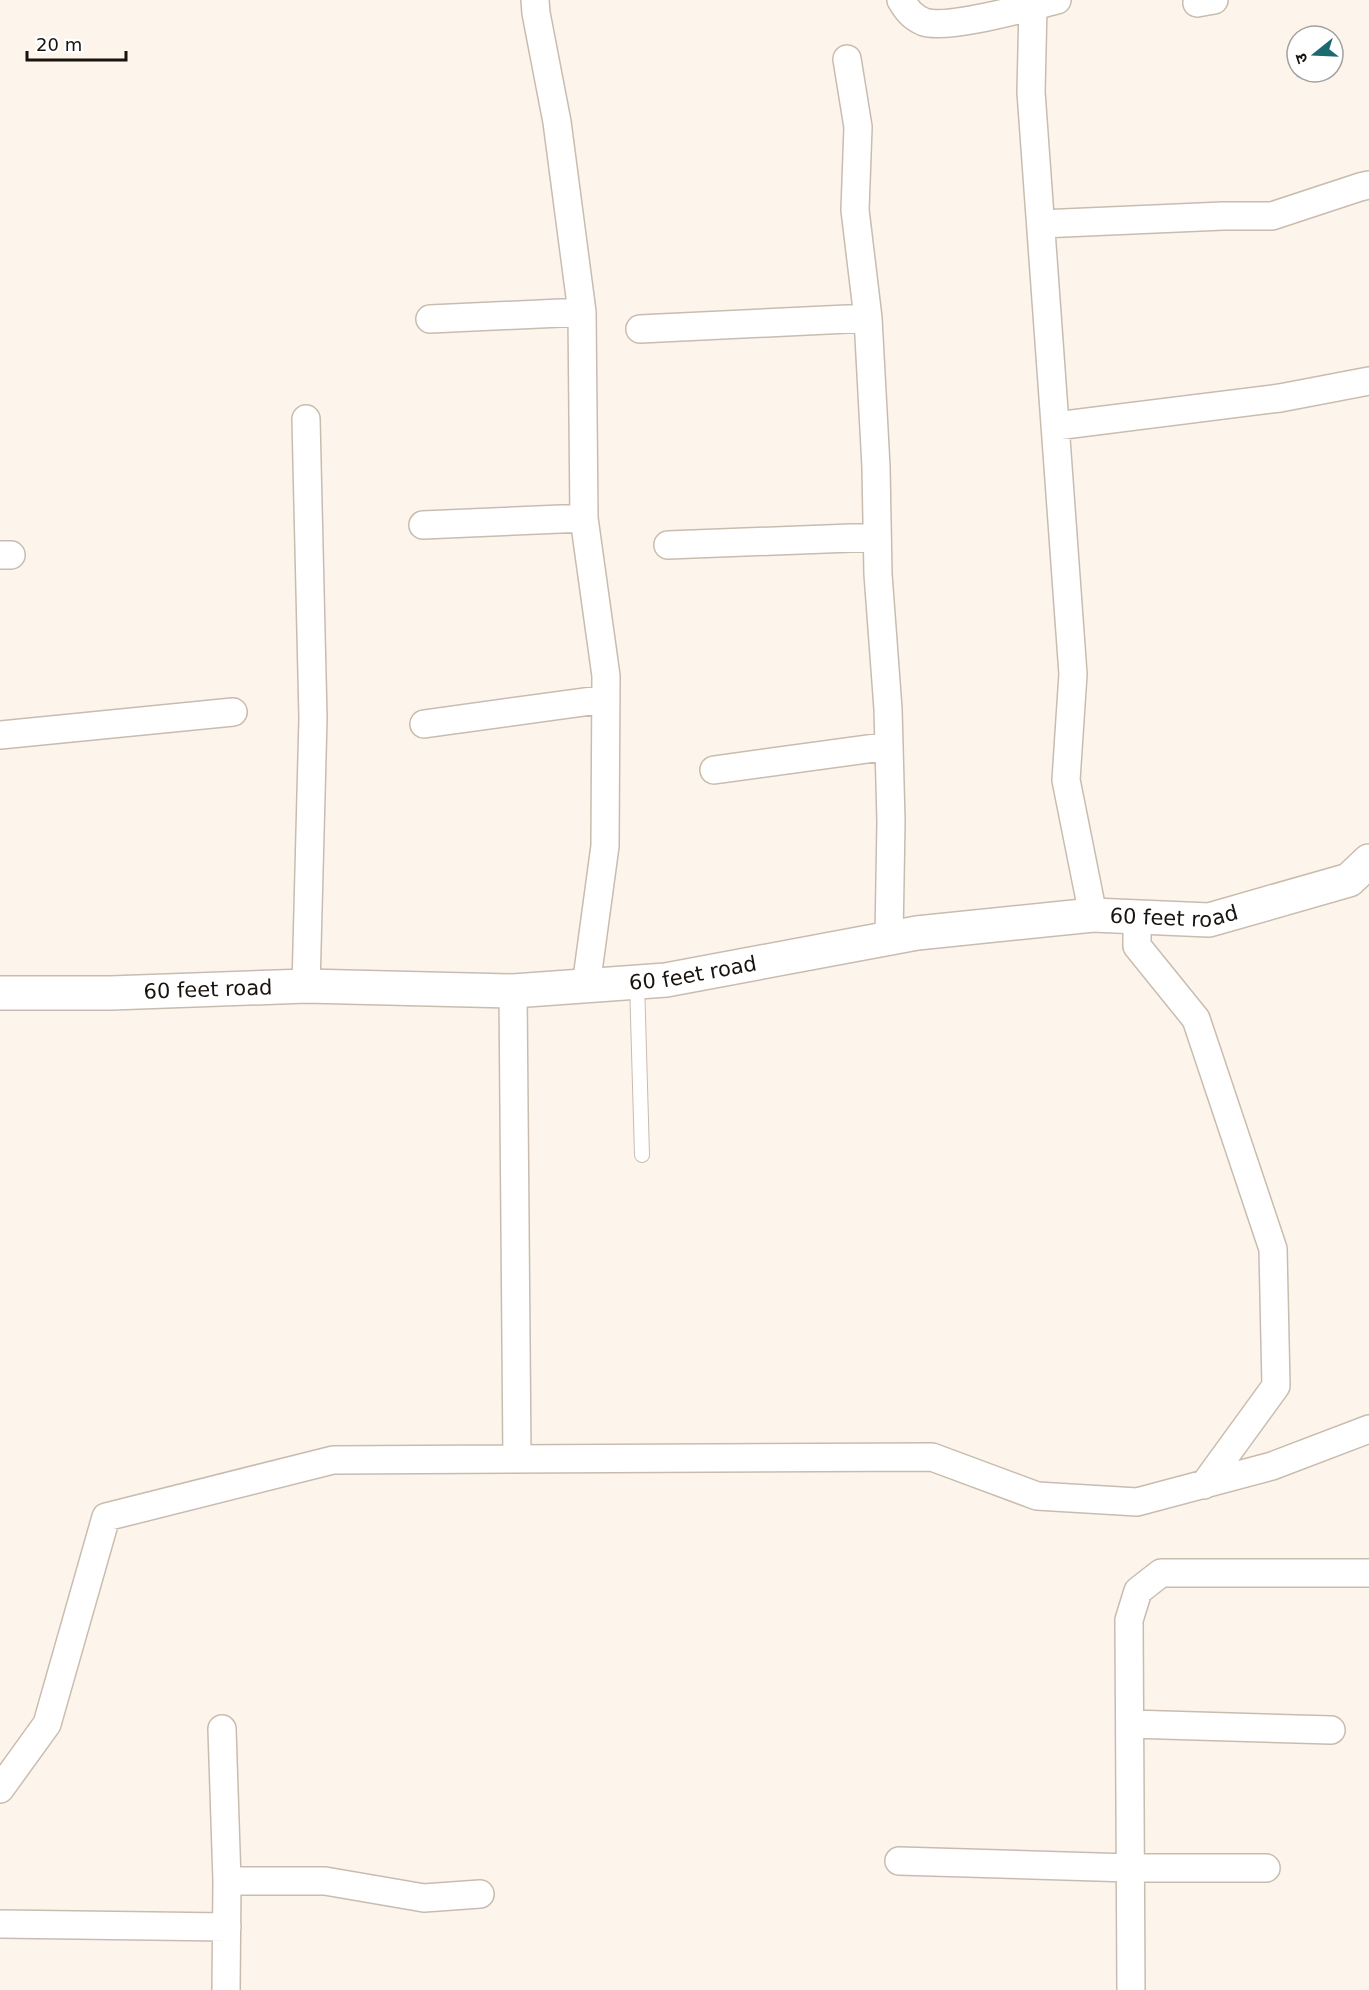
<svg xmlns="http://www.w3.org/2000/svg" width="1369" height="1990" viewBox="0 0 1369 1990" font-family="'DejaVu Sans','Noto Sans Devanagari',sans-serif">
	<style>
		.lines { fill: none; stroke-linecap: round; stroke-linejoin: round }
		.lane-casing { stroke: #c9bcae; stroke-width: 16 }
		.street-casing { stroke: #c9bcae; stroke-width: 30 }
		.secondary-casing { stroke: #c9bcae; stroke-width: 36 }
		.lane { stroke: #fff; stroke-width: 14 }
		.street { stroke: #fff; stroke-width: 27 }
		.secondary { stroke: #fff; stroke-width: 33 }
		.labels { text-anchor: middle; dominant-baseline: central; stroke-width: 6; stroke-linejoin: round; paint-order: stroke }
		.street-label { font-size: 21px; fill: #18130e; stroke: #fff }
	</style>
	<rect width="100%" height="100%" fill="#fdf5ec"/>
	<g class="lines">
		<defs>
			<path id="lane" d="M637 982 642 1155"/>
			<path id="street" d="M535 0 536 13 557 122 582 312 584 518 606 676 605 846 586 986
				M901 0C907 10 912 17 924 22 948 30 1029 7 1057 0
				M1197 3 1214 0
				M1033 6 1031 92 1073 674 1066 780 1093 915
				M847 59 858 127 855 210 868 318 876 467 878 574 888 709 891 821 889 938
				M1041 224 1223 216H1272L1360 187 1369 185
				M430 319 582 312
				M640 329 868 318
				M306 419 313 718 306 986
				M1056 426 1280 398 1369 381
				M423 525 584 518
				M668 545 877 537
				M0 555H11
				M424 724 606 699
				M0 735 233 712
				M714 770 889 746
				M1137 917V946L1196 1019 1273 1249 1276 1386 1204 1485
				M513 991 517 1459
				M1130 1724 1331 1730
				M222 1729 227 1881
				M0 1789 47 1724 106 1517 333 1460 932 1457 1037 1496 1137 1502 1272 1466 1369 1429
				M899 1861 1130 1868H1266
				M0 1924 227 1927
				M226 1990 227 1881H325L424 1898 480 1894
				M1131 1990 1129 1620 1138 1591 1161 1573H1369"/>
			<g id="secondary">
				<path id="s1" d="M0 993H111L306 986 513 991 666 980 917 933 1093 915 1209 920 1349 880 1369 861"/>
			</g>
		</defs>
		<use href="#lane" class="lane-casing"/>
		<use href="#street" class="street-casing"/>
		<use href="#secondary" class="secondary-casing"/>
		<use href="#lane" class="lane"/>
		<use href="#street" class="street"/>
		<use href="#secondary" class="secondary"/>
	</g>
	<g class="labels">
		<g class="street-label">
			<text stroke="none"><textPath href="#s1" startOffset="1180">60 feet road</textPath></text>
			<text stroke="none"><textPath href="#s1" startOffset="694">60 feet road</textPath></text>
			<text stroke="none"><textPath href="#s1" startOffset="208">60 feet road</textPath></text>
		</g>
	</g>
	<g transform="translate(1315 54) rotate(252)"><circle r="28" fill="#ffffff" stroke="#a3a19f" stroke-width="1.5"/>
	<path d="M0-4.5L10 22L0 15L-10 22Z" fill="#1d6971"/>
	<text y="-9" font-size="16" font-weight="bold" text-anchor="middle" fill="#18130e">उ</text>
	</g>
	<path d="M27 51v9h99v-9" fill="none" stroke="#18130e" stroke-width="3"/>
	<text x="36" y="51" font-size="18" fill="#18130e" stroke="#ffffff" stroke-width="4.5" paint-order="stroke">20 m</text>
</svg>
